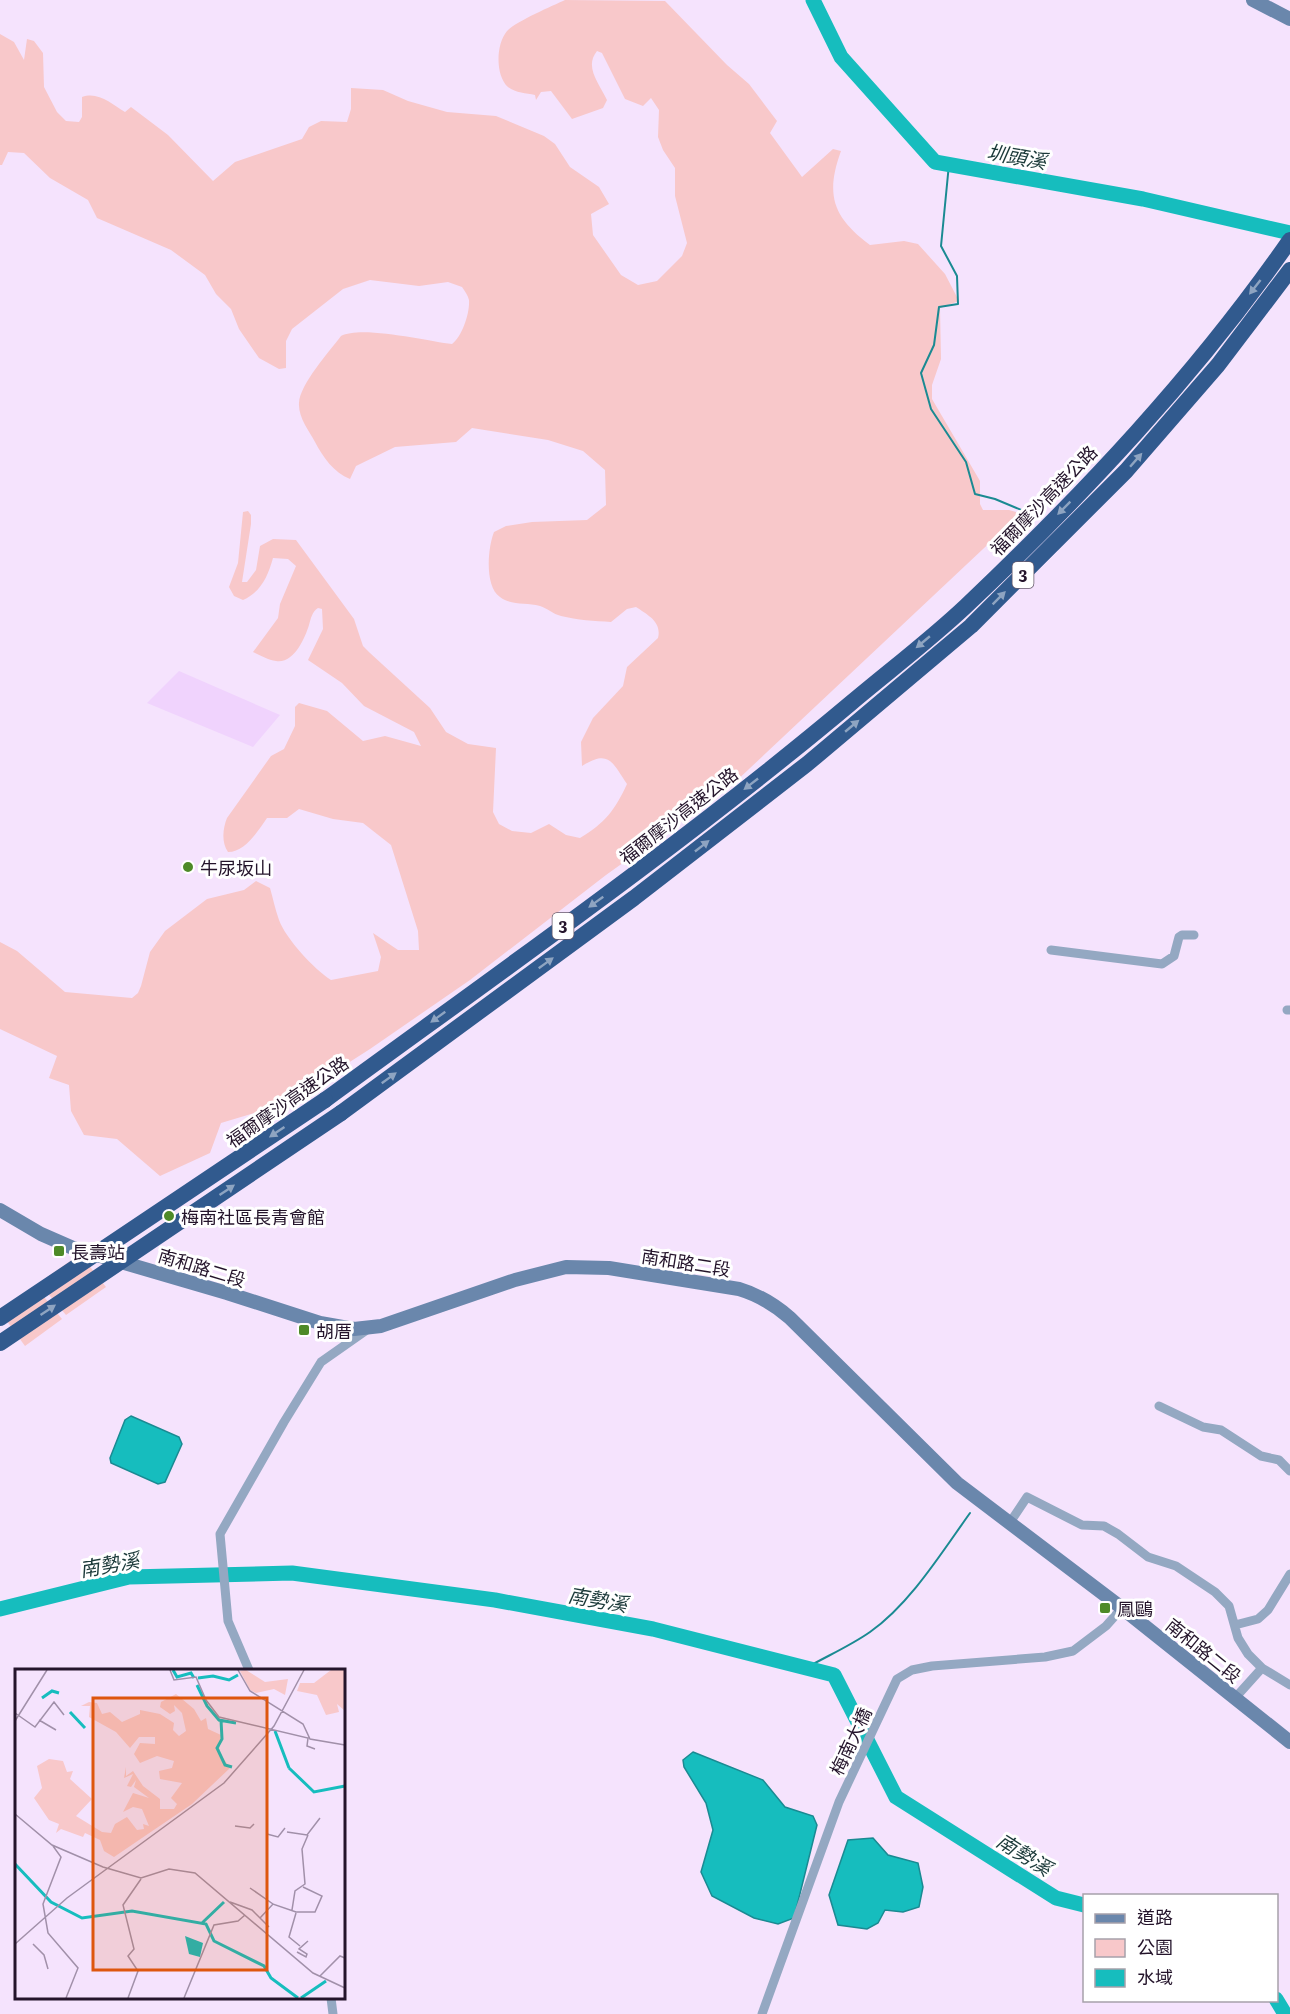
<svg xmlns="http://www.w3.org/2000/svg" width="1290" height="2014" viewBox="0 0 1290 2014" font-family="Literata,'Noto Sans TC',serif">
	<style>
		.built { fill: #f0d3fd }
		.green { fill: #f8c8ca }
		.water { fill: #16bdbe; stroke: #1a8a92; stroke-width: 1.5 }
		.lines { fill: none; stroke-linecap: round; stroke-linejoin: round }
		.stream { stroke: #1a8a92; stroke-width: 2 }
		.river { stroke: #16bdbe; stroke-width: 15 }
		.street { stroke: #94a8c2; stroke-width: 9 }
		.secondary { stroke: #6a87ac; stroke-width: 14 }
		.highway { stroke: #315a8e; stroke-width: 16 }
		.highway-bridge { stroke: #315a8e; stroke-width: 16 }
		.oneway { fill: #8ea4c1 }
		.poi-dot { fill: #4e8a28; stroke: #fff; stroke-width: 2 }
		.labels { text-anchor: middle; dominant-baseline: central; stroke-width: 6; stroke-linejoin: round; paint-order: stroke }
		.shield { fill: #fff; stroke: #665a6b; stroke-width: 1.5 }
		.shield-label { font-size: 16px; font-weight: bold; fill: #24142b }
		.street-label { font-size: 18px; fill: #24142b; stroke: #fff }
		.poi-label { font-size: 18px; fill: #24142b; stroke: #fff; text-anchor: start }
		.water-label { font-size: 20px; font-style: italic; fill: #1c3a3a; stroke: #fff }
		.inset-river { fill: none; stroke: #16bdbe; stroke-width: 3 }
		.inset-road { fill: none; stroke: #a190a9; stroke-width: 1.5 }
		.view { fill: #de560e; fill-opacity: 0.15; stroke: #de560e; stroke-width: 3 }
		.inset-edge { fill: none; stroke: #24142b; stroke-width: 3 }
	</style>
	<rect width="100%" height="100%" fill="#f5e3fd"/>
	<path class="built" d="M179 671 280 715 253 747 147 703Z"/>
	<path class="green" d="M565 0 665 1 727 65 749 84 777 121 770 133 802 177 833 149 841 151C825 195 833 217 870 245L904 241 918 244 945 274 959 301 940 308 941 359 932 385V399L980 481V504L983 510H1009L1016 512V518L732 785 606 875 470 980 370 1049 284 1104 221 1123 210 1153 160 1176 117 1139 84 1135 71 1111 69 1085 49 1078 57 1056 0 1029V942L17 951 65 992 132 998 138 993 141 986 150 952 165 931 207 899 244 890 256 881 270 888C273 898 275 909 279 920 286 939 314 969 331 980L378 971 381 957 373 933 398 950H419L418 931 391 845 363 823 333 819 299 809 287 818H267C258 831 245 852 228 852 221 842 223 828 227 818L271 756 284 749 295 726V707L299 703 327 711 363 741 385 736 421 746 414 732 364 706 342 683 308 660 323 629 322 609 318 608C312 612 311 618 309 625 305 638 294 664 276 661 268 660 260 655 253 652L278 618 280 604 296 566 288 559 273 558C268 576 261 592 243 600L234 596 229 587 238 563 243 512 248 511 251 515V524L242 582H247L256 570 260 546 273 539 296 540 354 619 363 646 370 653 430 708 446 732 468 744 496 748 493 812 499 824 512 831 531 833 549 824 566 835 580 838C605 823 615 810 627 784 612 762 609 749 582 766L581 742 593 718 623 686 627 667 658 638C662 622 648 615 636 607L627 609 611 622C595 621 577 620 561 616 553 614 547 608 540 606 526 602 512 606 500 597 484 586 488 547 494 532L506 526 532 522 587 520 606 505 605 470 583 451 548 440 472 428 456 442 395 447 356 466 350 479C334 473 323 457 315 442 309 431 298 417 299 403 300 384 329 352 341 336 361 325 427 341 452 344 462 337 470 313 469 300 468 296 465 291 462 287L448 282 419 286 370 280 343 289 292 329 286 341V368L279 369 259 358 239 329 231 309 216 294 205 275 171 250 97 218 88 200 50 178 24 153 8 152 2 165H0V34L14 42 24 60 27 39 34 41 43 53 44 87 57 112 66 121 79 122 82 117V97C98 91 112 104 125 112L131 107 168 135 213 181 235 162 302 139 309 127 321 121 347 122 351 109V88L383 90 408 101 447 112 496 116 544 136 555 144 570 167 599 187 609 204 591 214 593 235 621 275 638 285 657 281 682 256 687 243 675 196V168L663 150 658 137 659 110 651 98 643 106 625 99 602 53 597 51C584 67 599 83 607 100L603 108 572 119 551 91 541 92 536 100 535 95C526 93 516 93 508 87 495 75 496 44 507 31 515 22 552 6 565 0Z
		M80 1254 106 1287 66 1315 39 1283Z
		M36 1287 62 1319 25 1346 1 1313Z"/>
	<path class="water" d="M131 1416 179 1437 182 1444 165 1482 158 1484 111 1463 110 1458 125 1420Z
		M693 1752 763 1780 785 1807 813 1816 817 1825 794 1918 778 1924 754 1918 712 1896 701 1872 713 1830 706 1803 684 1767 683 1760Z
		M873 1838 888 1855 918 1863 923 1887 919 1907 903 1912 885 1910 878 1923 867 1929 838 1925 829 1895 848 1840Z"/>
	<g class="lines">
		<path class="stream" d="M949 164 941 246 957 276 958 304 939 307 934 345 921 373 931 409 966 462 975 494 995 499 1031 514
			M806 1668C827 1656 850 1646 870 1632 910 1604 942 1552 970 1513"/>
		<path class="river" d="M813 0 841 57 935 162 1143 199 1290 233
			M0 1609 129 1577 292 1573 495 1600 653 1629 834 1675 896 1797 1056 1898 1084 1905
			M1276 1999 1285 2014"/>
		<path class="street" d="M1051 950 1162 964 1174 956 1179 937 1182 935H1194
			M1287 1010H1290
			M1159 1406 1203 1427 1221 1430 1261 1456 1279 1460 1290 1471
			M1009 1524 1027 1497 1082 1525 1104 1526 1118 1534 1148 1557 1176 1566 1215 1592 1229 1606 1238 1638 1248 1654 1262 1668 1290 1685
			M1235 1625 1258 1619 1268 1610 1290 1574
			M249 1670 228 1621 220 1534 284 1422 321 1362 368 1329
			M1235 1698 1262 1668
			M331 1998 333 2014
			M762 2014 839 1802 897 1679 912 1670 932 1666 1045 1657 1073 1651 1106 1626 1122 1608"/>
		<path class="secondary" d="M1253 0 1290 19
			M0 1210 41 1234 73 1248 227 1293 320 1323 354 1329 381 1326 515 1280 566 1267 609 1268 739 1289C759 1295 774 1304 790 1318L957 1483 1122 1608 1290 1742"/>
		<path class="highway" d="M325 1100C503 970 683 844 851 703 889 671 930 640 966 606 1084 494 1197 374 1290 240
			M341 1113 634 898 807 764 971 626 1126 471 1218 365 1290 270"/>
		<path class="highway-bridge" d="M0 1318 325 1100
			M0 1343 341 1113"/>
	</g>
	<defs><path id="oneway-solid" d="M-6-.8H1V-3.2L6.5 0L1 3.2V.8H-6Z" transform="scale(1.5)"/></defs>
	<g class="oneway">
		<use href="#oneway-solid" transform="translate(1255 287) rotate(128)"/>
		<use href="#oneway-solid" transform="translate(1136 460) rotate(-49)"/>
		<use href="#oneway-solid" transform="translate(1064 508) rotate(135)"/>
		<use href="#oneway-solid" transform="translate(999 598) rotate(-45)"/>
		<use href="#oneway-solid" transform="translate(923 642) rotate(140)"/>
		<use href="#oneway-solid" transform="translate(852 726) rotate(-40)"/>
		<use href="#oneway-solid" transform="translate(751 784) rotate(142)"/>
		<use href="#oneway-solid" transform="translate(702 846) rotate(-38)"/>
		<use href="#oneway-solid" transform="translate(596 902) rotate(144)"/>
		<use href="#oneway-solid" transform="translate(546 963) rotate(-36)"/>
		<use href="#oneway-solid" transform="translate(438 1017) rotate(144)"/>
		<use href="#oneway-solid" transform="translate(389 1078) rotate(-36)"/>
		<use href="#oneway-solid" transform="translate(277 1132) rotate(146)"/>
		<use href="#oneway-solid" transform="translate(227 1190) rotate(-34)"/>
		<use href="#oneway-solid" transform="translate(48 1310) rotate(-34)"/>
	</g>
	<g class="poi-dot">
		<circle cx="188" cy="867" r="6"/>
		<circle cx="169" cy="1216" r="6"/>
		<rect x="53" y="1245" width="12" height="12" rx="3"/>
		<rect x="298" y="1324" width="12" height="12" rx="3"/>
		<rect x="1099" y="1602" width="12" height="12" rx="3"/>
	</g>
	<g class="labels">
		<g class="shield">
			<rect x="1012.5" y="562" width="21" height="26" rx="4.5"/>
			<rect x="552.5" y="913" width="21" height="26" rx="4.5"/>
		</g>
		<g class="shield-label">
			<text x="1023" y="575">3</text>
			<text x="563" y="926">3</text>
		</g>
		<g class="street-label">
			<text transform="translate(1043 500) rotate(-46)">福爾摩沙高速公路</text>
			<text transform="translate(678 815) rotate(-38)">福爾摩沙高速公路</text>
			<text transform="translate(287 1101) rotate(-35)">福爾摩沙高速公路</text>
			<text transform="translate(686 1262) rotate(9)">南和路二段</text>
			<text transform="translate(202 1267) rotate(17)">南和路二段</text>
			<text transform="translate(1204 1650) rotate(39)">南和路二段</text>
			<text transform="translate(850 1741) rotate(-65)">梅南大橋</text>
		</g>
		<g class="poi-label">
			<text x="200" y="867">牛尿坂山</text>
			<text x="181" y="1216">梅南社區長青會館</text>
			<text x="71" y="1251">長壽站</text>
			<text x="316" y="1330">胡厝</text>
			<text x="1117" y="1608">鳳鷗</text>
		</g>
		<g class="water-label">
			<text transform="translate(1017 155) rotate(10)">圳頭溪</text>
			<text transform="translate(109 1563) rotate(-10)">南勢溪</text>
			<text transform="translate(598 1598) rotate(10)">南勢溪</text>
			<text transform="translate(1025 1853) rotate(32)">南勢溪</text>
		</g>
	</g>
	<g transform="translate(15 1669)">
		<rect width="330" height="330" fill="#f5e3fd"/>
		<path d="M231 1 250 13 273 10 270 26 259 20 241 24 235 21 225 2ZM316 1H330V42L322 35 324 43 311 46 302 26 282 22 285 14H299ZM161 25 179 40 186 52 191 49 193 60 206 66 204 83 215 99 177 135 99 188 89 182 85 171 70 164 68 168 46 160 41 164 44 155 34 151 19 129 27 119 22 97 34 90 48 92 52 103 58 102 55 110 77 130 61 147 87 163 96 164 100 155 112 148 122 161 129 160 128 155 134 157 127 140 118 138 108 143 118 124 134 129 119 118 121 111 116 118 112 117 118 105 109 109 111 98V107L118 102 128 117 145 130V140H159L162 135 156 129 167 114 145 110 144 102 157 99 159 92 142 87 125 94 119 85 125 74 140 75V68H124L115 79 101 63 74 48 75 37H66L74 33 82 34 87 45 95 43 107 53 125 45V41L145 45 159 54 158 61 164 67 171 62 167 44 159 36 160 42 155 45 145 38 146 33Z" fill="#f8c8ca"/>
		<path d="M170 267 188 274 185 288 174 285Z" fill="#16bdbe"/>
		<path class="inset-river" d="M158 1 162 8 176 4 179 9M183 9 198 7 214 11 223 6M182 16 192 37 204 51 221 54M27 29 37 22 44 24M55 43 70 59M206 51 207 70 202 79 210 96 217 98M260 62 274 99M274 99 299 123 330 117M0 195 36 233 67 249 117 242 191 255 199 272 249 297 256 309 283 329M187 254 209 233M286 329 311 312"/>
		<path class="inset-road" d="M155 1 159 11 181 8 191 31 204 48 293 69 292 77 300 80M223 1 235 22 288 55 295 70 330 76M0 44 20 58 39 33 49 46M24 51 41 61M0 52 32 1M0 145 37 176 88 198 126 209 154 200 180 204 298 304 330 319M220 157 235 159 239 155M272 163 292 166 305 149M252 165 263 168 270 159M38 177 46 188 28 235 33 264 63 299 51 329M235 219 258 235M215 233 237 241 254 258M277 241 280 222 290 215 287 180 293 166M281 244 274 268 285 277M245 249 258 235 281 243H300L307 227 288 218M0 275 52 229 209 114 259 57 289 1M18 275 29 286 33 300M282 283 291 288 292 285 284 280 293 272M305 307 325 287 330 289M113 329 123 302 113 287 119 280 108 236 126 210M169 329 199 256 223 252 230 246"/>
		<path class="view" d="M78 29H252V301H78Z"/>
		<rect width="330" height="330" class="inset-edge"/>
	</g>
	<rect x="1083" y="1894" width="195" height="108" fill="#ffffff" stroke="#a7a1aa" stroke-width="1.5"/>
	<rect x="1095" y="1914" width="30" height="9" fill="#6a87ac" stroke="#a7a1aa" stroke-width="1.5"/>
	<text x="1137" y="1924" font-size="18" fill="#24142b">道路</text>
	<rect x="1095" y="1939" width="30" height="18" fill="#f8c8ca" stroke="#a7a1aa" stroke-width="1.5"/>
	<text x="1137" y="1954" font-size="18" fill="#24142b">公園</text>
	<rect x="1095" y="1969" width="30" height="18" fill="#16bdbe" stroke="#a7a1aa" stroke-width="1.5"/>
	<text x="1137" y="1984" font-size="18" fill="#24142b">水域</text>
</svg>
